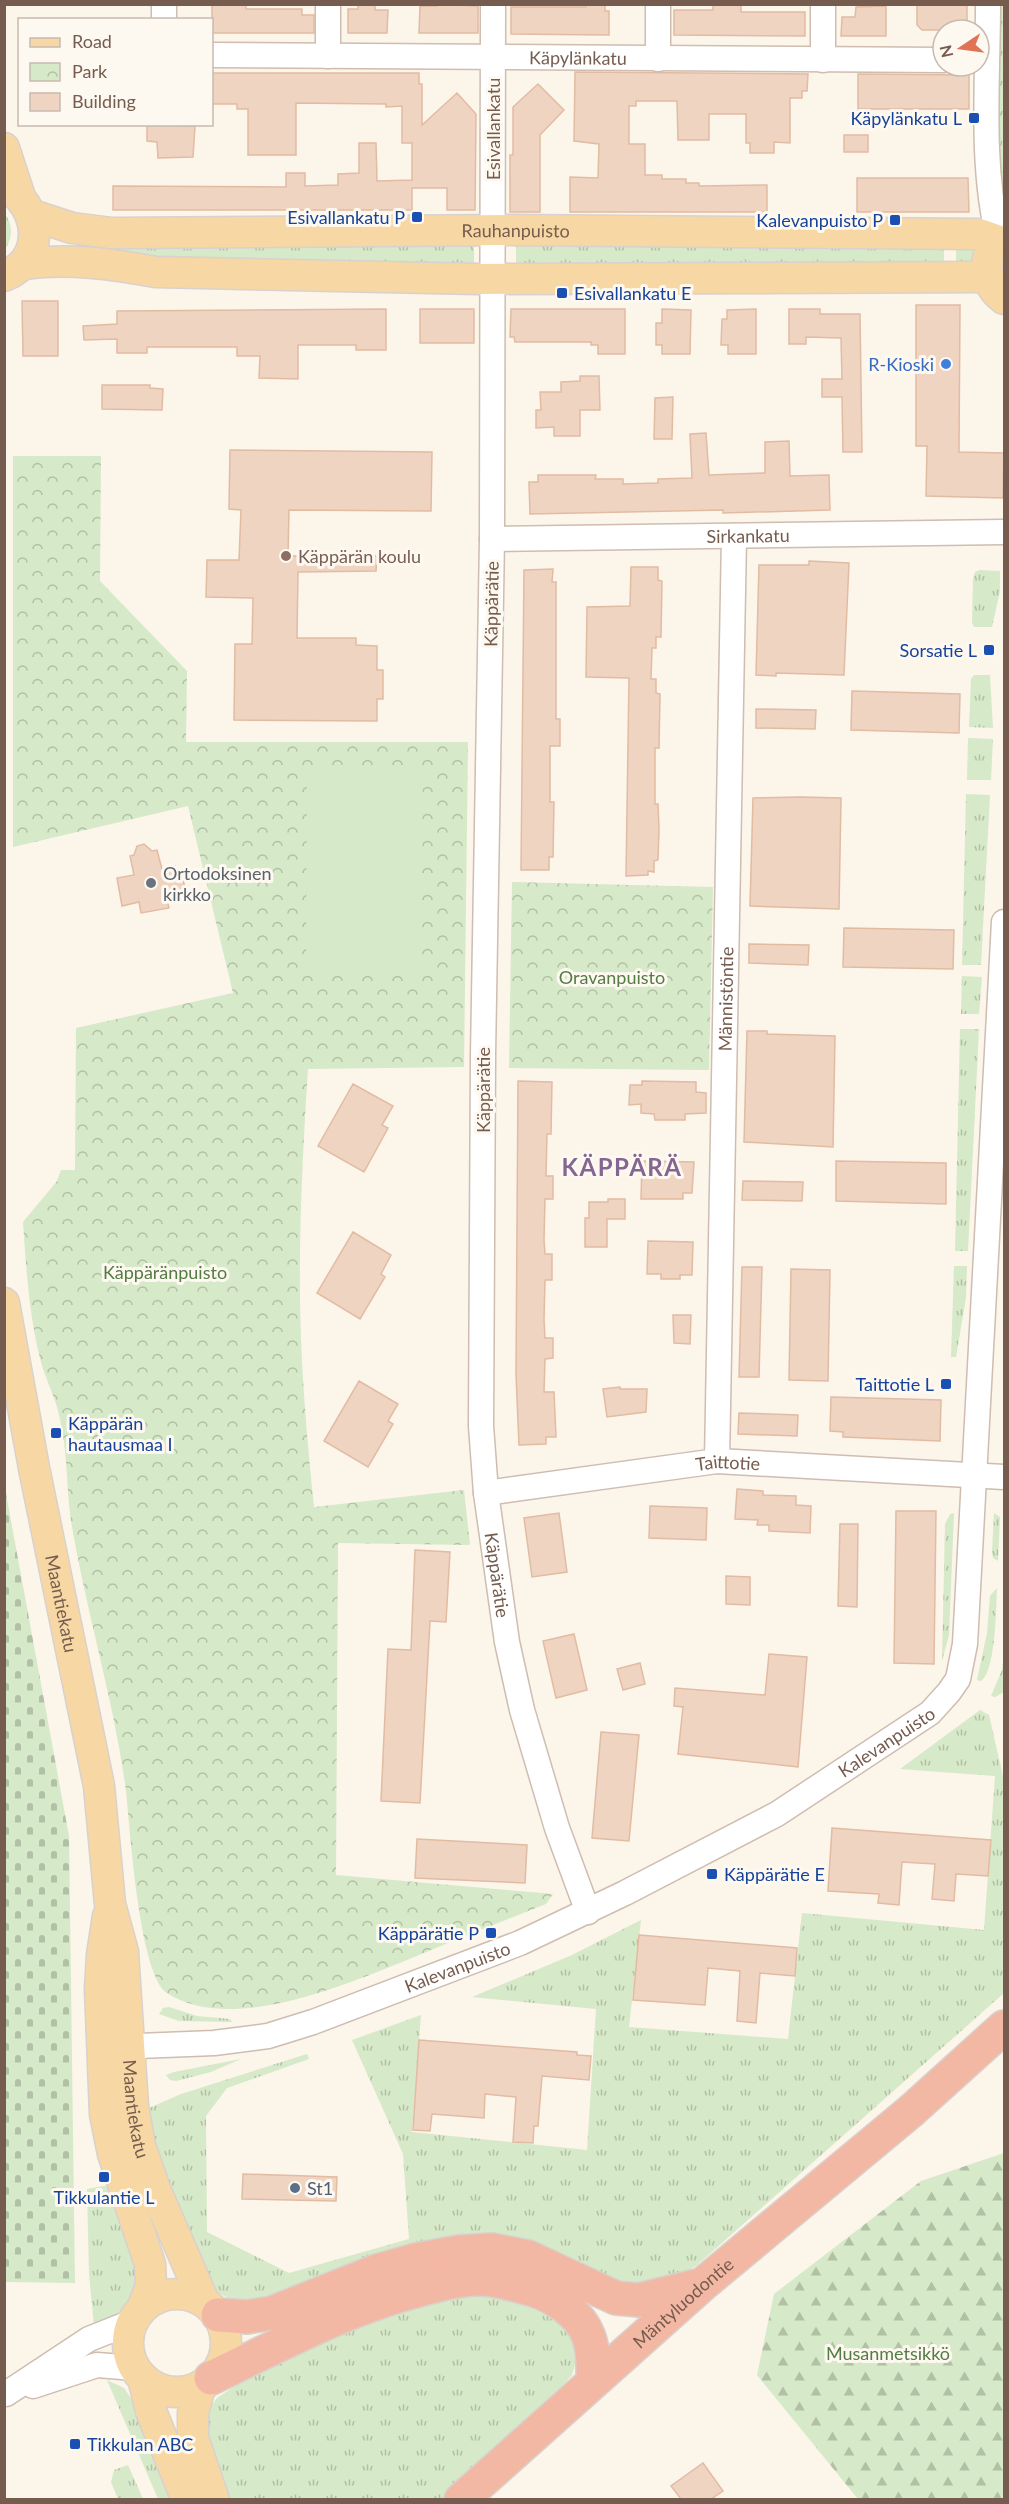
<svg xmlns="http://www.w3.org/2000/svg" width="1009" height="2504" viewBox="0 0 1009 2504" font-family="Lato,sans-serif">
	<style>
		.grass { fill: url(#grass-tufts) }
		.forest { fill: url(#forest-firs) }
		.cemetery { fill: url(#cemetery-stones) }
		.park { fill: url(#park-crowns) }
		.garden { fill: #d6e9c8 }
		.building { fill: #f0d4c2; stroke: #e2bba3; stroke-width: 1.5 }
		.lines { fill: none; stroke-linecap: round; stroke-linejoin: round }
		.minor-casing { stroke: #cebdb0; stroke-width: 27 }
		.major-casing { stroke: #d9d1cd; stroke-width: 33 }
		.highway-casing { stroke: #d9d1cd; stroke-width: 36 }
		.minor { stroke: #fff; stroke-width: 24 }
		.major { stroke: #f7d8a5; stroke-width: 30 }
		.highway { stroke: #f3b8a4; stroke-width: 33 }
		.transit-dot { fill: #1a4fb4; stroke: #fef9f0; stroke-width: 2 }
		.shop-dot { fill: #3f7fe0; stroke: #fef9f0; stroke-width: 2 }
		.education-dot { fill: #8d6e63; stroke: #fef9f0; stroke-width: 2 }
		.worship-dot { fill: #6b7280; stroke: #fef9f0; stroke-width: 2 }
		.service-dot { fill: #5c6f8a; stroke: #fef9f0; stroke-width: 2 }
		.labels { text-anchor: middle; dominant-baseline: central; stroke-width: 6; stroke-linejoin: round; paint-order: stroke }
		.street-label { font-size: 18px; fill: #765c4e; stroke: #fef9f0 }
		.transit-label { font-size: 18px; fill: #164399; stroke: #fef9f0; text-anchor: end }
		.shop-label { font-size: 18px; fill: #366cbe; stroke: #fef9f0; text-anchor: end }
		.education-label { font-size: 18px; fill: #785e54; stroke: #fef9f0; text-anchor: start }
		.worship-label { font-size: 18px; fill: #5b616d; stroke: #fef9f0; text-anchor: start }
		.park-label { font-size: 18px; fill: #557b46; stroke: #fef9f0 }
		.service-label { font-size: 18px; fill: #4e5e75; stroke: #fef9f0; text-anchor: start }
		.district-label { font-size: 24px; font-weight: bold; letter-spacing: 1.5px; fill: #836691; stroke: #fef9f0 }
	</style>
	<defs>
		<pattern id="grass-tufts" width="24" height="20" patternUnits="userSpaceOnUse" patternTransform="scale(1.5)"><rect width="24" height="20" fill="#d6e9c8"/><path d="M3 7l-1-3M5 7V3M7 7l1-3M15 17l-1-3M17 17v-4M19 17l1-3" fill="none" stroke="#b2c0a5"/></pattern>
		<pattern id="forest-firs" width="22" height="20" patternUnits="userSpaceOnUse" patternTransform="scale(1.5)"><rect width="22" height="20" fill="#d6e9c8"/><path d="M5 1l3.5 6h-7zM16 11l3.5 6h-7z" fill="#b2c0a5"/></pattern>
		<pattern id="cemetery-stones" width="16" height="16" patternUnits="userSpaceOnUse" patternTransform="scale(1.5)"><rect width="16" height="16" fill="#d6e9c8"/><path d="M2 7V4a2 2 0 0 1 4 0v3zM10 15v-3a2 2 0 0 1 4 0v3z" fill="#b2c0a5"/></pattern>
		<pattern id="park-crowns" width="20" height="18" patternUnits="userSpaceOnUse" patternTransform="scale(1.5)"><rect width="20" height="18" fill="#d6e9c8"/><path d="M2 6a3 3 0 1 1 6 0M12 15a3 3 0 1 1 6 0" fill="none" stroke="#b2c0a5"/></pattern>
	</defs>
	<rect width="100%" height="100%" fill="#fcf5ea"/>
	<path class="grass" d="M997 5H1004V210L996 136Z
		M5 214C13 225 13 238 5 249Z
		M78 240 474 243V266L179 265 78 253Z
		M516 244H944V266H516Z
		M956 244 981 246V261L956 267Z
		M980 570 1000 571V591L992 627H974L972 623 973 579 975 572Z
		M974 675H990L993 728 969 727 971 679Z
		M968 738 993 739 991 780H967Z
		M966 794 990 795 981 965H962Z
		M962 976 982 977 979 1014H961Z
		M960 1029H979L968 1251H955Z
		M954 1266H967L966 1298 956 1357H951Z
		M954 1513 949 1635 942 1661 945 1524 950 1514Z
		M994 1513 1000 1517 998 1561 993 1558 992 1552Z
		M997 1588C996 1607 996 1671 981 1681L977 1680 987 1633 990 1596Z
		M1004 1652V1692L995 1697 991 1696 1002 1670Z
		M980 1710 989 1715 1004 1781V1993L696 2266 661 2284 260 2304C244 2303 230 2302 217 2291 192 2269 148 2141 149 2108L181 2094 307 2054 309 2059 227 2088 206 2116 207 2232 289 2273 409 2239 403 2154 352 2040 421 2015 412 2132 587 2150 596 2009 472 1997 572 1955 641 1920 629 2027 788 2039 802 1913 984 1930 995 1776 900 1769Z
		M169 2007 197 2016 230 2019 232 2022 179 2021 159 2014 163 2008Z
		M241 2059 211 2072 176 2081 170 2080 166 2075 174 2072Z
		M109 2185 139 2268 135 2295 124 2310 94 2326 89 2274 87 2189Z
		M461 2290 508 2294 562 2319 579 2352 572 2375 549 2402 441 2499H226L208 2446 206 2412 217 2398 302 2342Z
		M107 2380 124 2388 134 2403 176 2499H158Z
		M128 2465 143 2499H118L111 2482 114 2470Z"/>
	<path class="forest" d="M1004 2153V2499H858L757 2375 774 2294 921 2181Z"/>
	<path class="cemetery" d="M5 1488 69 1836 75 2283 5 2282Z"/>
	<path class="park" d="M13 456H101L100 581 187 671 186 742H468L464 1067 308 1069C303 1147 299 1224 300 1302 301 1371 307 1439 314 1507L464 1490 470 1545 338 1543 336 1875 553 1894 546 1904C506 1920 465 1936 424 1953 359 1979 234 2037 167 1993 139 1975 130 1828 126 1791 114 1700 86 1612 71 1521 66 1486 68 1450 59 1415 55 1395 44 1377 40 1358 29 1315 26 1266 23 1222L57 1181 61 1170H75L76 1028 233 993 188 806 13 847Z
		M512 882 713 887 709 1070 509 1068Z"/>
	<path class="garden" d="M307 768 423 769 421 976H306Z"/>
	<path class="building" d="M212 4H246V9H302V15H314V33H212Z
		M358 4H375V10H388L387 33H348V9H358Z
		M437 4 478 6V33H419L420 6H437Z
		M586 4H605V11H609V35L511 34V7H586Z
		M713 4H741V12H805V36L674 35V10H713Z
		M917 4H967V30H922L917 25Z
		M886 6V36H841L842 17H855L856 7Z
		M575 72 808 74 807 91H802V98H790V143L774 142V153H750V143H746V114H709V140H678L677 101H636V106H629V144H645V175H662V179H686V183H699V186L767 185V212H570V177L598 178 599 144 574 141Z
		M212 73H419V84H422V125L457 93 476 114 475 210H447V188H412V210H113V186L286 187V173H305V186L338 185V174L359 173V143H376L377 181 412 180V143H402V106L386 107V104L296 103V155H248V109H237V104H212Z
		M858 74 969 75V109H858Z
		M538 84 564 110 540 135V212H510V155H513V107Z
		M147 125 195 126 193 157 158 158 157 142 147 141Z
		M844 135H868V152H844Z
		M857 178H968L969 212H857Z
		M22 301H58V356H23Z
		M916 305H960L959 452 1004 453 1003 498 926 496 927 446H916Z
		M386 309V350H356V345H298V379L259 378 260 356H237V347H147V353H117V339L84 340 83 326 117 324V311Z
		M420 309H474V343H420Z
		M511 309H625V354H598V345H591V342H515L514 337H510Z
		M662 309 691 310 690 354H662V345H656V323H662Z
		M756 309V354H728V345H721L722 319H727V310Z
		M789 309H820V314H860L862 452H843L842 397H822V379H842L841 338 806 337V344H789Z
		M580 376H599L600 410H580V436H554V427L536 428V410H541L540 392H561V382L580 381Z
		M102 385H150V388L163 389 162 410 102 409Z
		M673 397 672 439H654L655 398Z
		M706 433 709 475 765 473V442L789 441 790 476 829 475 830 510 723 513V510L530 514 529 482H538V475H596L595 479H623V484L658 483V479L692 478 690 434Z
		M230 450 432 452 431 511 289 510 288 556H377L376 571 298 572 297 638H356V645L377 646V670H383V699H377V721L234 720 235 644H252L253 598 206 597 207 560H239L241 510 229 509Z
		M809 561 849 563 844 675 776 673V676L756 675 759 565H809Z
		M631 567H658V580L662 581 661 637H656V648H652L651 679H656V693L660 694 659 748H655V804H658L659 829 658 860 654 861V872L648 871V875L626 876 629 678 586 677 587 607 630 606Z
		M553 569 552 582H556V719H560V746H550V802H554L553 857H549V870H521L524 570Z
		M852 691 960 694 959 733 851 730Z
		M756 709 816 710 815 729 756 728Z
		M801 797 841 798 839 909 750 906 753 798Z
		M144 844 152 851 157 850 162 869 175 866 176 870 181 869 185 889 180 890 181 893 166 896 169 908 141 913 139 902 122 906 117 878 134 875 130 856 134 855 137 846Z
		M844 928 954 930 953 969 843 967Z
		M749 944 809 945 808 965 749 963Z
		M747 1031H767V1034L835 1036 833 1147 744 1142Z
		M518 1081 552 1082 551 1134H547L546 1176H553V1199H545L544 1240 545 1254H552V1280H545L544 1320 545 1338H553V1358L545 1359 544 1392H554L556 1437H546V1444L519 1445 516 1374Z
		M642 1081 696 1082V1092L706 1093V1113L685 1114V1120H655L654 1114 641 1113V1104L629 1105 630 1085H642Z
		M353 1084 393 1106 382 1125 388 1128 364 1172 318 1146Z
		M642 1161 694 1162 692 1193H683V1199H641Z
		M836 1161 946 1163V1204L836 1201Z
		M743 1181 803 1182 802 1201 742 1200Z
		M608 1199H625V1219H607V1247H585V1218H589V1202H608Z
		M353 1232 391 1255 381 1274 385 1277 360 1319 317 1293Z
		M648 1241 693 1242 692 1275H680V1279H661V1274H647Z
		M742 1267H762L759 1377H739Z
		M791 1269 830 1270 828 1381 789 1380Z
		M673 1315H691L690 1344 674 1343Z
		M359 1381 398 1404 388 1421 393 1424 368 1467 324 1441Z
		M620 1387V1389H647L646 1412 607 1417 603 1389Z
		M831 1397 941 1400 940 1441 843 1437V1432L830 1431Z
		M739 1413 798 1415 797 1436 738 1434Z
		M737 1489 763 1491V1495L796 1496V1505L811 1506 810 1533 769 1531V1525H757L758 1520 735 1519Z
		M650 1506 707 1508 706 1540 649 1538Z
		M896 1511H936L934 1664 894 1663Z
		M559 1513 567 1572 532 1577 524 1518Z
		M840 1524H858L857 1607 838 1606Z
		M415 1550 450 1552 446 1622 430 1621 420 1803 381 1801 388 1649 411 1650Z
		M726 1576 750 1577V1605L726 1604Z
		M574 1634 587 1690 556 1698 543 1641Z
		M769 1654 807 1657 798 1767 678 1754 683 1707 674 1706 675 1688 765 1695Z
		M640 1663 645 1684 623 1690 617 1669Z
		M601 1732 639 1735 629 1841 592 1838Z
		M832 1828 991 1840 988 1876 956 1874 954 1901 932 1899 935 1864 902 1862 899 1905 878 1903 879 1894 828 1891Z
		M417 1839 527 1845 525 1883 415 1878Z
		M639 1935 797 1948 795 1976 760 1973 756 2023 737 2021 740 1971 708 1968 705 2005 633 2000Z
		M419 2040 577 2052V2055L591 2056 589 2080 542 2076 538 2126H534L533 2143 513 2142 516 2097 485 2094 484 2118 432 2114 430 2131 413 2130Z
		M243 2174 337 2177 336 2201 242 2199Z
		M703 2463 723 2491 711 2499H681L671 2486Z"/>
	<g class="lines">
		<defs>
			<g id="minor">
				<path id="s1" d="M493 4 492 539 483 1055 481 1426 486 1493 507 1642 522 1710 557 1828 588 1912"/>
				<path d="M988 4C988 82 980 165 999 241"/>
				<path d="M164 20V4"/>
				<path id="s2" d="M212 55 943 60"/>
				<path d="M328 56V4"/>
				<path d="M658 59V4"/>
				<path d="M823 60V4"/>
				<path id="s3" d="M492 539 1004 532"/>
				<path id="s4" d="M717 1461 734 536"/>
				<path id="s5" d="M486 1493 717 1461 1004 1477"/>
				<path id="s6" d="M113 2047 214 2043 268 2036 313 2022 520 1943 625 1893 777 1814 930 1713 949 1692 958 1679 965 1644 1004 922"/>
				<path d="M33 2386 97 2365 134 2368"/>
				<path d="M6 2394 89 2339 132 2322"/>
			</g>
			<g id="major">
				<path d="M4 148 19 194"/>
				<path d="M4 185C41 206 47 259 4 276"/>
				<path id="s7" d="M32 215 72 228 112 233 511 230 979 234 999 241"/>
				<path d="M988 258C985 275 990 289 1004 299"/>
				<path d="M24 264C69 258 112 264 156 272L477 279 988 277"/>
				<path id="s8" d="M4 1303 34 1468 99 1786 110 1904 123 1952 133 2106 140 2146 155 2189 204 2302"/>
				<path d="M108 1916 102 1955 100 1989 105 2114 113 2154 150 2264 151 2285 143 2307"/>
				<circle cx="177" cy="2343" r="49"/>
				<path d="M143 2378 151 2411 187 2500"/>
				<path d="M200 2387 193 2413V2438L214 2500"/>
			</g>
			<g id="highway">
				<path d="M218 2315 247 2317 272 2313 377 2271 416 2260 459 2252 492 2250 528 2257 616 2298 639 2300 696 2286"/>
				<path d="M211 2378C276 2347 338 2313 408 2293 430 2287 452 2280 475 2279 494 2278 516 2285 534 2290 555 2297 580 2314 588 2335 594 2350 593 2366 593 2381"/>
				<path id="s9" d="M461 2500 703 2284 911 2111 1004 2027"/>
			</g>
		</defs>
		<use href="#minor" class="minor-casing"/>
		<use href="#major" class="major-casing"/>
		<use href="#highway" class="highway-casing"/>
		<use href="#minor" class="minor"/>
		<use href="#major" class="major"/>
		<use href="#highway" class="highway"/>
	</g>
	<g class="transit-dot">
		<rect x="968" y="112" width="12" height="12" rx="3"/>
		<rect x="411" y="211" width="12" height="12" rx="3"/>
		<rect x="889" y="214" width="12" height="12" rx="3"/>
		<rect x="556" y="287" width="12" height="12" rx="3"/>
		<rect x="983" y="644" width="12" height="12" rx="3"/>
		<rect x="940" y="1378" width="12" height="12" rx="3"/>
		<rect x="50" y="1427" width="12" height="12" rx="3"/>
		<rect x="706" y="1868" width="12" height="12" rx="3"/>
		<rect x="485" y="1927" width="12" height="12" rx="3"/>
		<rect x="98" y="2171" width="12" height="12" rx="3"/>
		<rect x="69" y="2438" width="12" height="12" rx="3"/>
	</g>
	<circle class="shop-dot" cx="946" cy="364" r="6"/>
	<circle class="education-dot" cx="286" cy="556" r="6"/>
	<circle class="worship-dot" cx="151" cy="883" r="6"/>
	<circle class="service-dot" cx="295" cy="2188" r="6"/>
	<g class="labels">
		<g class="street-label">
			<text stroke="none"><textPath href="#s2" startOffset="366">Käpylänkatu</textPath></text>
			<text transform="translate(493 129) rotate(-90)">Esivallankatu</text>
			<text stroke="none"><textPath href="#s7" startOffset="486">Rauhanpuisto</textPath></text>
			<text stroke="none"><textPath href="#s3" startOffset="256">Sirkankatu</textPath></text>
			<text transform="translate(491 604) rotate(-89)">Käppärätie</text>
			<text stroke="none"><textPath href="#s4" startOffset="462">Männistöntie</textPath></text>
			<text transform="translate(483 1090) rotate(-90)">Käppärätie</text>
			<text stroke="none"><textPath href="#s5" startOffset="244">Taittotie</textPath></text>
			<text stroke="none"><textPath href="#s1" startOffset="1572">Käppärätie</textPath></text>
			<text stroke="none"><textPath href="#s8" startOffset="306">Maantiekatu</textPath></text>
			<text stroke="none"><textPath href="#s6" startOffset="843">Kalevanpuisto</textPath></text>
			<text stroke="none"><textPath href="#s6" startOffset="357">Kalevanpuisto</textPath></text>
			<text stroke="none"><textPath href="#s8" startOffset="818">Maantiekatu</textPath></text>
			<text stroke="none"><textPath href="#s9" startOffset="297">Mäntyluodontie</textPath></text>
		</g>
		<g class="transit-label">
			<text x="962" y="118">Käpylänkatu L</text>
			<text x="405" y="217">Esivallankatu P</text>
			<text x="883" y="220">Kalevanpuisto P</text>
			<text x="574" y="293" text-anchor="start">Esivallankatu E</text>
			<text x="977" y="650">Sorsatie L</text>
			<text x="934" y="1384">Taittotie L</text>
			<text x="68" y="1423" text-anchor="start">Käppärän<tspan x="68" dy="21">hautausmaa I</tspan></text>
			<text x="724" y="1874" text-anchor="start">Käppärätie E</text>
			<text x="479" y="1933">Käppärätie P</text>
			<text x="104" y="2197" text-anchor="middle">Tikkulantie L</text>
			<text x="87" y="2444" text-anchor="start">Tikkulan ABC</text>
		</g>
		<g class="shop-label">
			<text x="934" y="364">R-Kioski</text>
		</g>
		<g class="education-label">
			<text x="298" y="556">Käppärän koulu</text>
		</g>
		<g class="worship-label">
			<text x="163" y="873">Ortodoksinen<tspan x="163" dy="21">kirkko</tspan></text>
		</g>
		<g class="park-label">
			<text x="612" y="977">Oravanpuisto</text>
			<text x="165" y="1272">Käppäränpuisto</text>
			<text x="888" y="2353">Musanmetsikkö</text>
		</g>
		<g class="service-label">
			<text x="307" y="2188">St1</text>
		</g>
		<g class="district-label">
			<text x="622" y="1166">KÄPPÄRÄ</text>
		</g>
	</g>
	<rect width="1009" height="2504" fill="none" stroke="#765c4e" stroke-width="12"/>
	<rect x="18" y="18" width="195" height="108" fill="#fef9f0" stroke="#c8baaf" stroke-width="1.5"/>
	<rect x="30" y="38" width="30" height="9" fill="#f7d8a5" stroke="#c8baaf" stroke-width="1.5"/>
	<text x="72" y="48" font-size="18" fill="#765c4e">Road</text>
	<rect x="30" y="63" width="30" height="18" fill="url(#park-crowns)" stroke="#c8baaf" stroke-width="1.5"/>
	<text x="72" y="78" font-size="18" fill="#765c4e">Park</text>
	<rect x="30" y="93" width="30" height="18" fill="#f0d4c2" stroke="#c8baaf" stroke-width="1.5"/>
	<text x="72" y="108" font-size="18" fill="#765c4e">Building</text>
	<g transform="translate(961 48) rotate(257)"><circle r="28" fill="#fef9f0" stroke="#c8baaf" stroke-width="1.5"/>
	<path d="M0-4.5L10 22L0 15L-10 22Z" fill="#e07355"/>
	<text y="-9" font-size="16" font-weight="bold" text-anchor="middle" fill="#765c4e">N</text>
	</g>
</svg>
